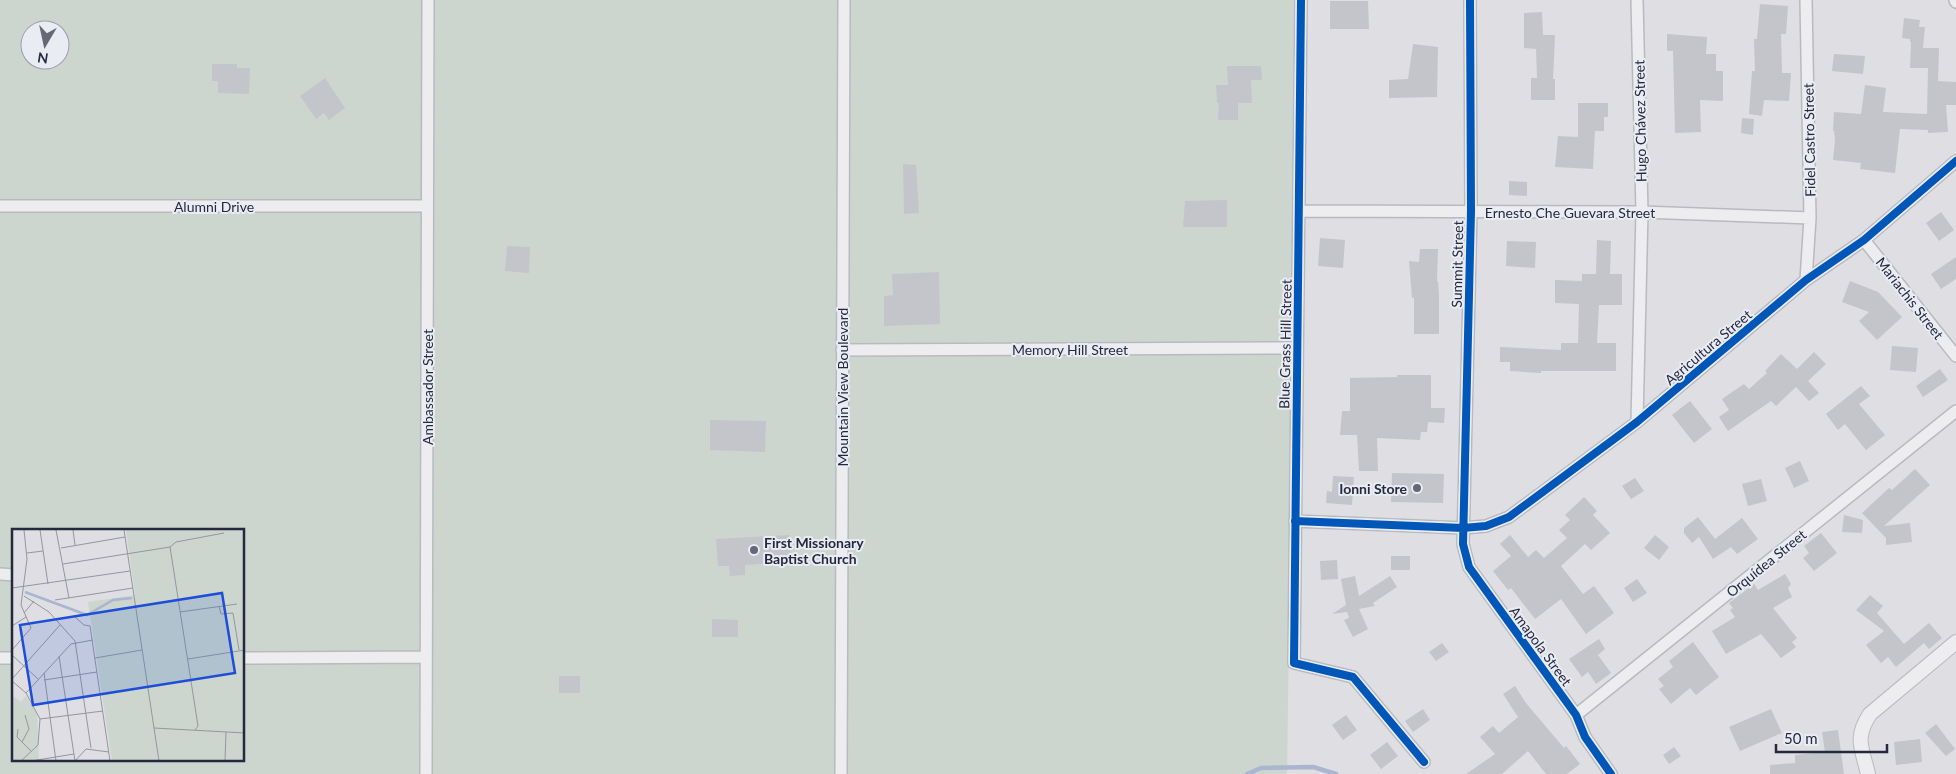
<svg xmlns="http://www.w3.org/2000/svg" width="1956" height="774" viewBox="0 0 1956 774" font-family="Lato,sans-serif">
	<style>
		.green { fill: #ccd6ce; fill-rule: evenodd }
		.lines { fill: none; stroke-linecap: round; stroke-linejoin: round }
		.stream { stroke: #aab5d0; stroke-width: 4.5 }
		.building { fill: #c4c5ca }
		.minor-casing { stroke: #b9babf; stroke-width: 14 }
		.tertiary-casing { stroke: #b9babf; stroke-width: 16 }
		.minor { stroke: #ededf0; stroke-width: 11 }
		.tertiary { stroke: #ededf0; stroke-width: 14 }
		.cycleway-casing { stroke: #eaecf4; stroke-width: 11 }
		.cycleway { stroke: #0057b8; stroke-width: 8 }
		.poi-dot { fill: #666877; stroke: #eaecf4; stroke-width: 2 }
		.labels { text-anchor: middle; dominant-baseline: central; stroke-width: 4; stroke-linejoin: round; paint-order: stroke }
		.street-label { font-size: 14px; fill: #25293d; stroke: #eaecf4 }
		.poi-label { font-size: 14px; font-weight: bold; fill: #25293d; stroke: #eaecf4; text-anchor: end }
		.inset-river { fill: none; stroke: #aab5d0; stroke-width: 2.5 }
		.inset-road { fill: none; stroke: #9496a1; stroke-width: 1 }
		.view { fill: #1d4ed8; fill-opacity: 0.15; stroke: #1d4ed8; stroke-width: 2.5 }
		.inset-edge { fill: none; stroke: #25293d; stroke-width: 2.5 }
	</style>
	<rect width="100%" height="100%" fill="#dedee3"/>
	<path class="green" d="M0 0H1298L1287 774H0ZM30 30H60V60H30ZM14 530H244V760H14Z"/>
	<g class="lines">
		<path class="stream" d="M1247 774 1261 768 1313 767 1336 774"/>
	</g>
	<path class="building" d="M1330 1H1368L1369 29H1330Z
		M1760 4 1788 6 1786 34H1781L1782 73H1791L1789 101 1764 100 1762 116 1749 114 1752 71H1755L1754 39H1757Z
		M1542 12 1543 35H1555L1553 79H1555V100H1531V78H1537L1536 49 1524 48V13Z
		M1904 18 1920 20 1919 27H1925L1923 48H1939L1938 81 1956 82V105H1946L1948 132 1928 133V130L1900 129 1895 173 1860 169 1861 163 1833 160 1835 140 1834 131H1833L1834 112 1861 114 1865 85 1886 88 1883 112 1927 114 1928 68H1910L1911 42H1910V39L1902 38Z
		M1667 34 1707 37 1706 54H1716V71H1723V101L1700 100 1701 132 1675 133 1673 51H1667Z
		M1413 44 1438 47 1437 97 1389 98V80L1408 79Z
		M1834 54 1865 56 1863 74 1832 71Z
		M212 64H237V68H250L249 94 218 93V81H212Z
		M1227 66H1261L1262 80H1251L1252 103H1238V120H1218L1219 103H1217L1216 85H1228Z
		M325 78 345 108 329 120 324 113 316 119 300 96Z
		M1578 103H1608V117H1604V131H1595L1593 169 1555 167 1558 136 1578 137Z
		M1742 118 1754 119 1753 135 1741 133Z
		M903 164 916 165 919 213 904 214Z
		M1509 181 1527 182V196L1509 195Z
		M1227 200V227H1183L1185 201Z
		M1941 212 1954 230 1939 241 1926 223Z
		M1320 238 1345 240 1343 268 1318 266Z
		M1597 240 1611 241 1610 274H1622V305H1599L1597 343H1616V371H1541V373L1510 371V362H1500V347L1561 350V343H1578L1579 304 1555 303V280L1582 281V274H1596Z
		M1507 241 1536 242 1535 268 1506 266Z
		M507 246 530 247 529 273 505 271Z
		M1420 249H1438L1437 281H1438L1439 296V334H1414V298H1412L1409 261 1419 262Z
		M1956 257V279L1941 289 1931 274Z
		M939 272 940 324 884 326V296L893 295 892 274Z
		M1850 281 1878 292 1902 317 1877 340 1859 321 1869 312 1842 302Z
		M1892 346 1918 348 1916 372 1890 370Z
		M1814 352 1826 364 1808 381 1819 393 1809 401 1796 387 1776 406 1771 401 1728 431 1719 417 1729 410 1722 399 1744 384 1749 389 1767 373 1765 371 1781 354 1797 369Z
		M1940 369 1948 380 1923 397 1916 386Z
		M1397 375H1431V408H1445L1444 423 1428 422 1427 432H1421L1420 440 1377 438 1378 471H1359L1357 435H1340L1342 411H1350V378L1397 377Z
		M1861 386 1870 396 1859 404 1885 435 1866 450 1845 424 1838 430 1826 414Z
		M1690 401 1712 429 1694 443 1672 415Z
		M710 420 766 421 765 452 710 450Z
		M1800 461 1809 481 1794 488 1785 468Z
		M1915 469 1930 485 1884 526 1910 523 1912 542 1886 545V538L1862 513 1889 488 1892 490Z
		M1392 473 1444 474 1443 503 1391 502Z
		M1333 476 1354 477 1352 505 1326 503 1327 491 1332 492Z
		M1635 478 1644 491 1631 499 1622 486Z
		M1761 479 1767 501 1748 506 1742 484Z
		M1584 497 1597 511 1593 515 1610 533 1591 550 1585 544 1561 566 1583 594 1594 586 1614 613 1586 634 1561 599 1535 619 1511 588 1508 590 1493 571 1511 556 1500 544 1510 535 1528 557 1536 550 1544 558 1567 538 1559 530 1570 520 1565 515Z
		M1844 515 1863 520 1862 533 1842 532Z
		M1698 517 1715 539 1742 518 1758 539 1737 554 1731 547 1713 559 1699 537 1692 543 1684 533V528Z
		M1821 533 1837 553 1814 571 1803 558 1809 553 1804 546Z
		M789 535 791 562 745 565V575L730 576 729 566H718L716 539Z
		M1655 535 1669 547 1659 560 1644 548Z
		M1391 556H1410V570H1391Z
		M1337 560 1338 579 1321 580 1320 561Z
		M1785 574 1791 584 1788 588 1792 597 1773 608 1797 638 1792 642 1796 647 1781 658 1761 634 1726 654 1712 631 1735 617 1730 610 1733 608 1729 603 1754 584 1758 590Z
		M1355 576 1359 596 1390 576 1397 587 1373 603 1375 606 1359 609 1368 629 1353 637 1344 620 1349 618 1347 612 1332 614 1346 605 1341 579Z
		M1637 579 1647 593 1633 602 1624 588Z
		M1870 595 1883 606 1877 613 1904 644 1929 623 1942 638 1929 649 1924 643 1896 667 1888 657 1881 663 1866 645 1884 631 1856 610Z
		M712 619 738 620V637H712Z
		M1599 639 1605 649 1598 655 1611 673 1596 684 1588 672 1582 677 1569 659Z
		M1693 642 1719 677 1696 695 1690 688 1671 704 1659 689 1664 686 1658 679 1673 667 1669 661Z
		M1442 643 1449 652 1436 661 1429 652Z
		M559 676H580V693H559Z
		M1515 686 1526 703 1564 748 1566 746 1580 764 1567 774H1546L1528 751 1502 774H1466L1495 754 1480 737 1493 726 1499 733 1518 717 1503 694Z
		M1423 709 1430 720 1413 732 1405 721Z
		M1771 709 1782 733 1740 751 1729 727Z
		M1346 715 1357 730 1343 740 1332 725Z
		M1936 724 1955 749 1946 756 1925 733Z
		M1838 730 1844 774H1770V765L1795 763V755L1825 752 1822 732Z
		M1920 739 1922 762 1896 765 1894 742Z
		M1387 742 1398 756 1381 769 1370 755Z
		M1674 747 1681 756 1669 764 1663 755Z"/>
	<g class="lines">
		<defs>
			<path id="minor" d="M1301 0 1294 663 1353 677 1424 762
				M1470 0 1471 211 1463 544 1469 567 1576 715 1585 737 1611 774
				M1637 0 1642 212 1637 422
				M1806 0 1810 218 1806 280
				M1955 0 1956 2
				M0 206H427
				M1300 211 1642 212 1810 218
				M1864 240 1956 356
				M842 350 1297 348
				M1295 521 1463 528 1486 526 1509 517 1637 422 1806 280 1864 240 1956 161
				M0 574 14 575
				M0 658H14
				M244 658 426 657
				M1576 715 1956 411
				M426 774 428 0
				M841 774 844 0"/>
			<path id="tertiary" d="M1868 774C1862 748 1854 738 1870 714L1956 642"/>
		</defs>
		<use href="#minor" class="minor-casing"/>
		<use href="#tertiary" class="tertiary-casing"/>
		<use href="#minor" class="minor"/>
		<use href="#tertiary" class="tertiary"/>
		<defs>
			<path id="cycleway" d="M1301 0 1294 663 1353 677 1424 762
				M1470 0 1471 211 1463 544 1469 567 1576 715 1585 737 1611 774
				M1295 521 1463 528 1486 526 1509 517 1637 422 1806 280 1864 240 1956 161"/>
		</defs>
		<use href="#cycleway" class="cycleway-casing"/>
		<use href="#cycleway" class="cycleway"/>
	</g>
	<g class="poi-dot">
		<circle cx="1417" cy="488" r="5"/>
		<circle cx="754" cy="550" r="5"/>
	</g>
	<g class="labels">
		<g class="street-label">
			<text transform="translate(1640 121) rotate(-91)">Hugo Chávez Street</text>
			<text transform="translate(1809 140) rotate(-91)">Fidel Castro Street</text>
			<text x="214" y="206">Alumni Drive</text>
			<text x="1570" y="212">Ernesto Che Guevara Street</text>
			<text transform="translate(1457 264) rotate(-89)">Summit Street</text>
			<text transform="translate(1910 298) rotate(52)">Mariachis Street</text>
			<text transform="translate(1285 344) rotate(-89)">Blue Grass Hill Street</text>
			<text transform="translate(1708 347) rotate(-40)">Agricultura Street</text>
			<text x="1070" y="349">Memory Hill Street</text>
			<text transform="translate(427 387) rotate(-90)">Ambassador Street</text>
			<text transform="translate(842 387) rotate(-90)">Mountain View Boulevard</text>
			<text transform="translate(1766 563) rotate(-39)">Orquídea Street</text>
			<text transform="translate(1541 646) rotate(54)">Amapola Street</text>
		</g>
		<g class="poi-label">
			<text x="1407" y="488">Ionni Store</text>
			<text x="764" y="542" text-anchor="start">First Missionary<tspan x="764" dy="16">Baptist Church</tspan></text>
		</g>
	</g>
	<g transform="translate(12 529)">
		<rect width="232" height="232" fill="#dedee3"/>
		<path d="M114 1H232V232H100L76 73 123 66ZM0 166 9 173 14 167 25 185 27 232H0Z" fill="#ccd6ce"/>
		<path class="inset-river" d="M13 63 75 86 101 71 120 69"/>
		<path class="inset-road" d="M28 1 36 55M44 1 57 69M61 1 63 16M112 1 147 232M158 18 164 13 212 4M49 19 113 8M15 24 31 22M51 35 158 18 186 197 183 201M0 59 118 42M12 67 37 83 63 112 79 219M43 71 121 59M9 76 15 30 12 1M207 77 209 85 221 84 227 121M168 83 225 75M12 84 22 72M63 88 72 96 78 97 98 232M0 97 14 88M0 121 19 99 9 76M0 126 26 150M47 127 63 232M83 129 130 121M176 130 233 121M32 144 44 232M0 150 48 96M32 151 85 143M0 152 14 164 28 190 26 216 9 232M14 164 59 115 81 111M13 186 17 200 10 213 19 222M28 190 91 182M142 199 233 204M6 200 5 208 10 213M19 232 62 225M63 232 74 220 97 223M213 232 214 203"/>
		<path class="view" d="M210 64 223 144 21 176 8 96Z"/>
		<rect width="232" height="232" class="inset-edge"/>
	</g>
	<g transform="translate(45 45) rotate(189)"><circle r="24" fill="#eaecf4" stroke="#9b9eab"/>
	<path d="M0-4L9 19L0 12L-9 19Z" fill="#666877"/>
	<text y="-8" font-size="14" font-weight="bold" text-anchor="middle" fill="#25293d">N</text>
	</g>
	<path d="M1776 744v8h111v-8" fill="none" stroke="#25293d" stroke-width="2.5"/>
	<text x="1784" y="744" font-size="15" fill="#25293d" stroke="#eaecf4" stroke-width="4" paint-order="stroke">50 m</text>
</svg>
